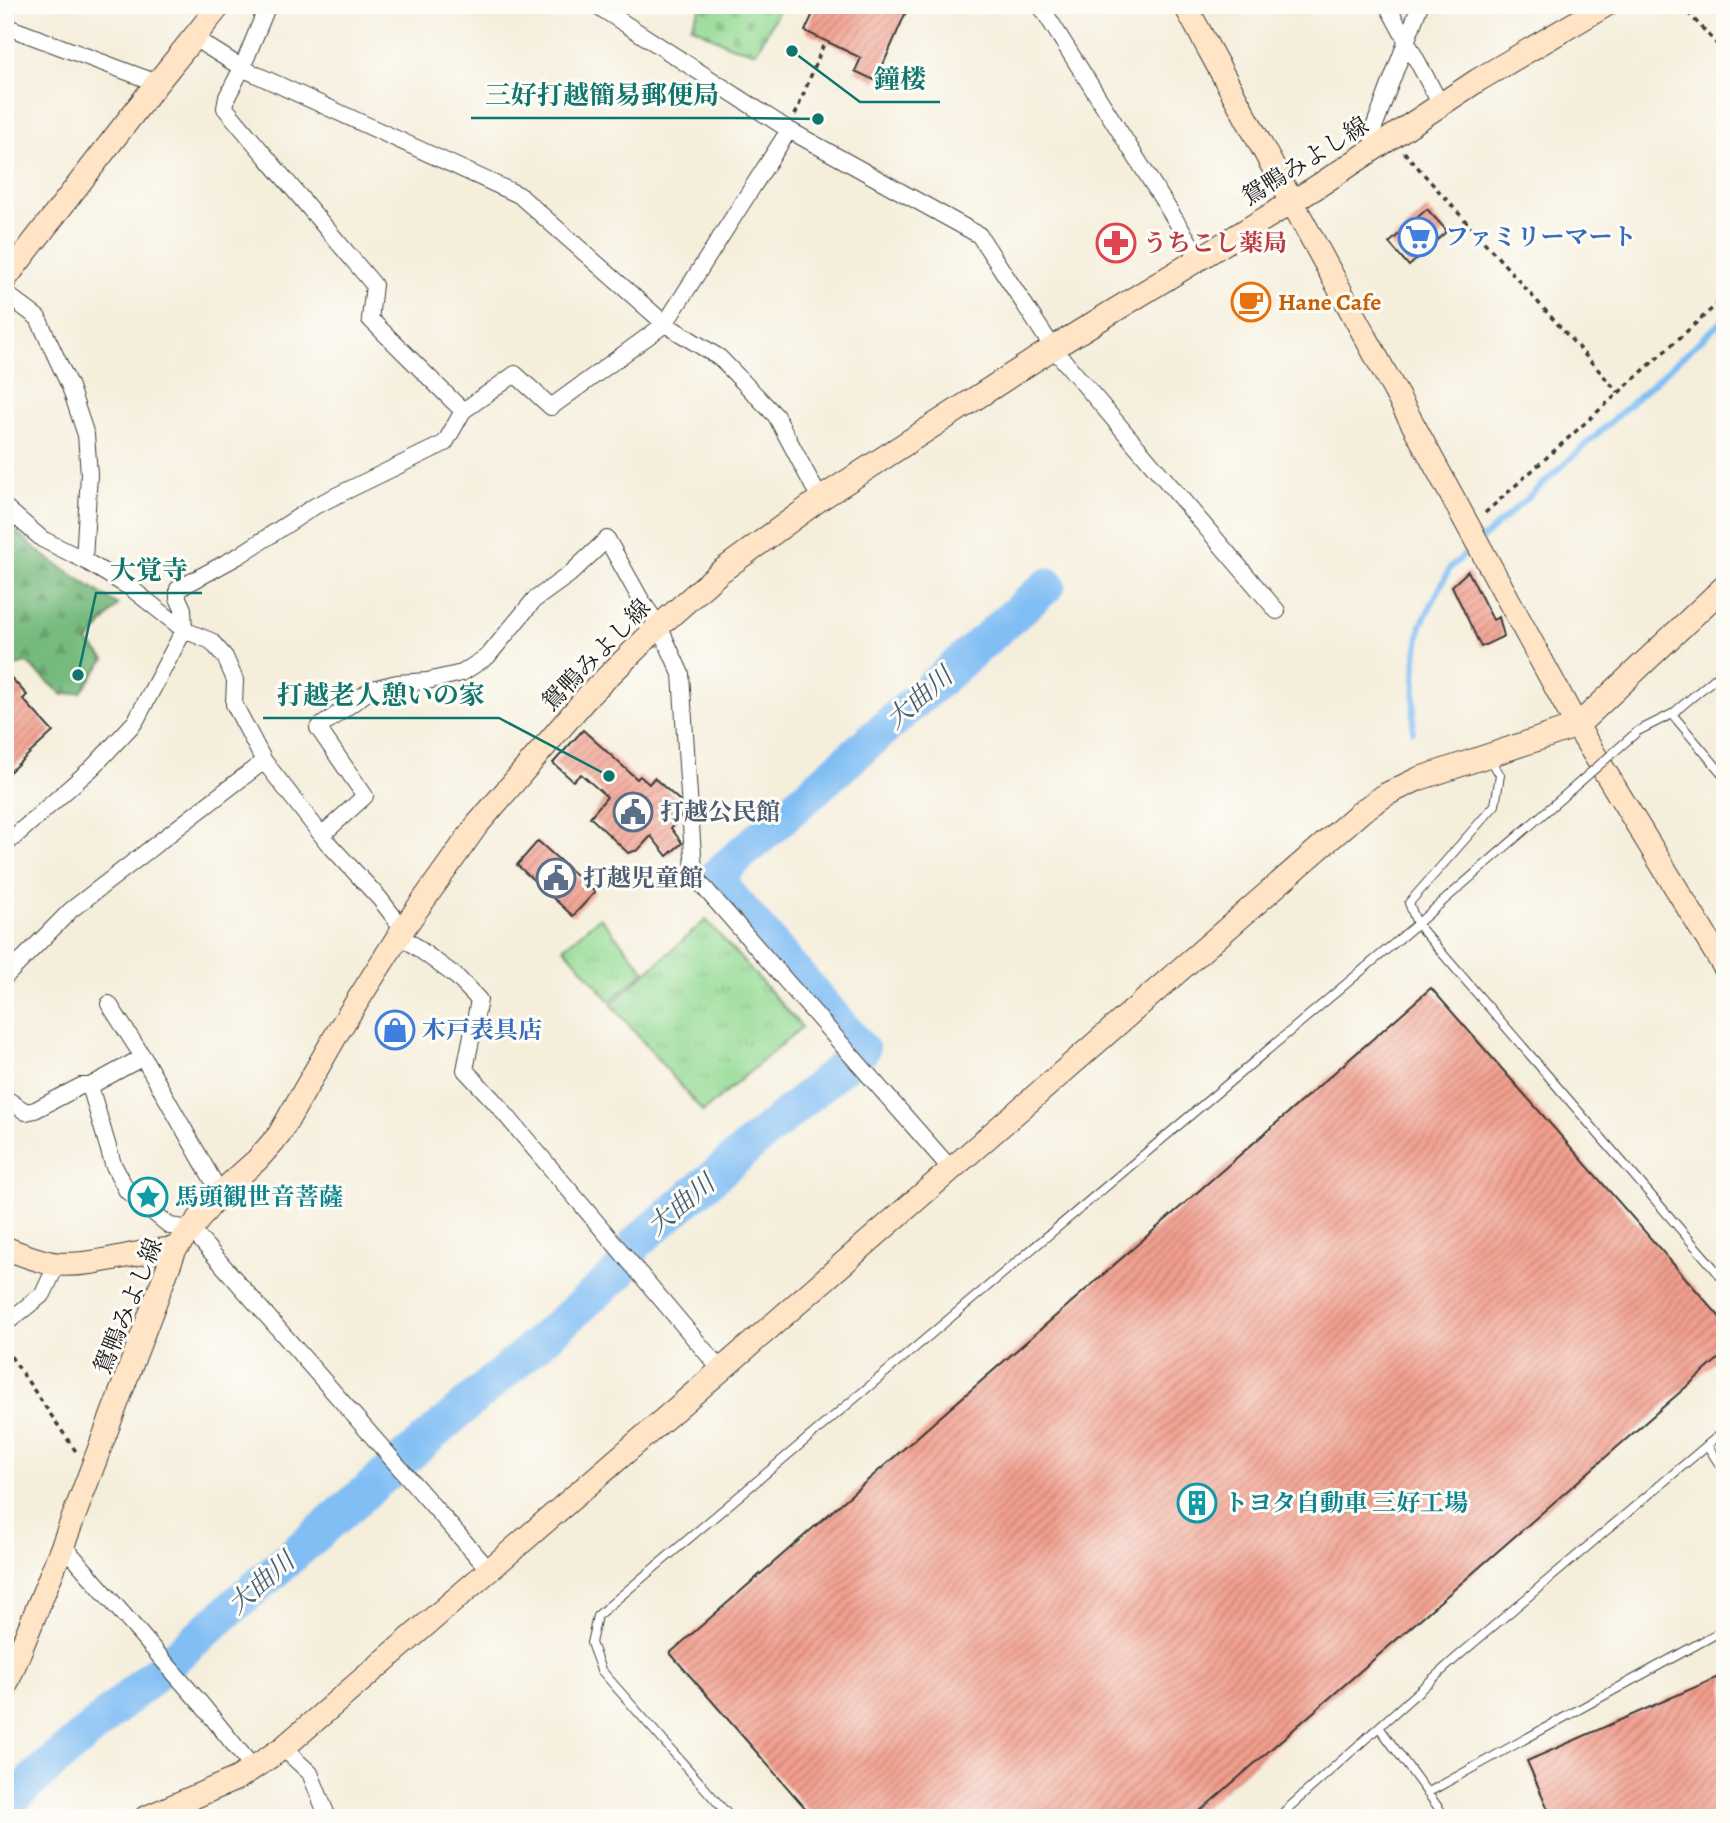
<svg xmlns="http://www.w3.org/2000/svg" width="1730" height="1823" viewBox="0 0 1730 1823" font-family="Alegreya,'Noto Serif JP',serif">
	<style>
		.forest { fill: url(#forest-firs); stroke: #4a6b4d; stroke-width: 2 }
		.cemetery { fill: url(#cemetery-stones); stroke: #587b58; stroke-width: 2 }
		.park { fill: url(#park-tufts); stroke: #587b58; stroke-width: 2 }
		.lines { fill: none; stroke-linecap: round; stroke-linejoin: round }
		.stream { stroke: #80bef4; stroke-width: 6 }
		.river { stroke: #80bef4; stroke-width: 35 }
		.building { fill: url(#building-hatch) }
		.lane-casing { stroke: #3d3c39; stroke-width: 10 }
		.street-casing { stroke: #3d3c39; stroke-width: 18 }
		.secondary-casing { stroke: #3d3c39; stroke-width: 25 }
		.path { stroke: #3d3c39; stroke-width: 3.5; stroke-dasharray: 5 5; stroke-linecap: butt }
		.lane { stroke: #fff; stroke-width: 8 }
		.street { stroke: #fff; stroke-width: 16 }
		.secondary { stroke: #ffe4c6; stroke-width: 23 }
		.lane-bridge-casing { stroke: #3d3c39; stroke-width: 10; stroke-linecap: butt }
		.lane-bridge { stroke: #fff; stroke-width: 8 }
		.labels { text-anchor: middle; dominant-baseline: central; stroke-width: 6; stroke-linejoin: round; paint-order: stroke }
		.street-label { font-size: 24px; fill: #1c1c1c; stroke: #fdfcf7 }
		.shop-label { font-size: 24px; font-weight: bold; fill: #366cbe; stroke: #fdfcf7; text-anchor: start }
		.health-label { font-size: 24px; font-weight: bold; fill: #be3a42; stroke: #fdfcf7; text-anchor: start }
		.food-label { font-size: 24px; font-weight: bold; fill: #c56008; stroke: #fdfcf7; text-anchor: start }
		.service-label { font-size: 24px; font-weight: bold; fill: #4e5e75; stroke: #fdfcf7; text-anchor: start }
		.culture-label { font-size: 24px; font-weight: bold; fill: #0d838f; stroke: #fdfcf7; text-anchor: start }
		.water-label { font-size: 26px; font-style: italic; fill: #445d72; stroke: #fdfcf7 }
		.leader { fill: none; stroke: #0f766e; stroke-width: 2.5 }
		.callout-dot { fill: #0f766e; stroke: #fdfcf7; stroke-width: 2.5 }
		.callout-label { font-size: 26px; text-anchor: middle; font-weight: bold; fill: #0f766e; stroke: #fdfcf7; stroke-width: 6; stroke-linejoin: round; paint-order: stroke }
	</style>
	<defs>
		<pattern id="forest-firs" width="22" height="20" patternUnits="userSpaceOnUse" patternTransform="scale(1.75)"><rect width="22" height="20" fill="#77ba7e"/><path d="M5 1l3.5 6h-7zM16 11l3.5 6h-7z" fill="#669f6c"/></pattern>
		<pattern id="cemetery-stones" width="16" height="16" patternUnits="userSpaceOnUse" patternTransform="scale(1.75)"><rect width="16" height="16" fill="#94da94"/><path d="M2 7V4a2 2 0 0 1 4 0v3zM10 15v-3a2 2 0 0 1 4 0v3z" fill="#7fba7f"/></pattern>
		<pattern id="park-tufts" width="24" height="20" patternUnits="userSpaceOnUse" patternTransform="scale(1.75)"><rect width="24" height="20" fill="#94da94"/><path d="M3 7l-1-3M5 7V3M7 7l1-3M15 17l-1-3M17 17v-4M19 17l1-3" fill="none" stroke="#7fba7f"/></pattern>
		<pattern id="building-hatch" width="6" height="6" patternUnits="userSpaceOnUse" patternTransform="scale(1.75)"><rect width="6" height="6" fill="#f29e8d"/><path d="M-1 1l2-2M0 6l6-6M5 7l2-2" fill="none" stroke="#c38072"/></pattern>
	</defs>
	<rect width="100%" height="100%" fill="#fdfcf7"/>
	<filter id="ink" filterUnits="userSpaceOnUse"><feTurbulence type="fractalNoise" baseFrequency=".0143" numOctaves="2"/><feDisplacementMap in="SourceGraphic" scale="14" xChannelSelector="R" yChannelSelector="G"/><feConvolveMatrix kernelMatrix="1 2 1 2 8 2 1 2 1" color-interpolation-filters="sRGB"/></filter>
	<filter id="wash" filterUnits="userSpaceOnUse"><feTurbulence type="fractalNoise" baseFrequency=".00686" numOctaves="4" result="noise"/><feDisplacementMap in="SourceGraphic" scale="28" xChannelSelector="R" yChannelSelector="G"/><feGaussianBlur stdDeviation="1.57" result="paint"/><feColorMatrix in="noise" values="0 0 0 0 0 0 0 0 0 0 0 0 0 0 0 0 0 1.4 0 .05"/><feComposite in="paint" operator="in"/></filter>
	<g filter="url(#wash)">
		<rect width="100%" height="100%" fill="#f5eedb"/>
		<path class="forest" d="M5 522 43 555 118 605 88 642 105 659 81 692 63 695 27 663 5 668Z"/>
		<path class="cemetery" d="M702 5H782L756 52 730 46 691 26Z"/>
		<path class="park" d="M600 917 645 971 610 1001 564 947Z
			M706 920 802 1027 703 1112 611 1004Z"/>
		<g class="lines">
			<path class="stream" d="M1413 731 1416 656 1421 625 1450 568 1725 318"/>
			<path class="river" d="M5 1804 620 1272 636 1243 862 1050 730 896 717 875 1048 585"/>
		</g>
		<g id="blocks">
			<path class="building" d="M817 5H909L876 81 855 71 861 58 805 31Z
				M1427 209 1447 231 1409 266 1389 243Z
				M1468 571 1493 620 1499 617 1504 636 1481 647 1452 586Z
				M5 671 27 695 23 699 53 732 5 776Z
				M583 730 637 779 640 776 649 784 654 778 679 800V804L674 809 680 817 671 828 682 843 667 856 651 836 638 850 628 853 590 817 607 797 581 774 573 781 553 763Z
				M538 841 595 892 573 916 517 865Z
				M1431 988 1725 1323V1353L1192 1818H814L670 1653Z
				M1725 1674V1818H1552L1527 1761Z"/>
		</g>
	</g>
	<g filter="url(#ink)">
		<use href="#blocks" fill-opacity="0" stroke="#3d3c39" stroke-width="2"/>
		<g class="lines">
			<defs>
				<path id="lane" d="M1672 714 1725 777
					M1638 731 1672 714 1725 670
					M1489 757 1500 775 1495 805 1409 903 1417 924 1725 1281
					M1707 1445 1725 1473
					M1379 1727 1446 1818
					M1427 1793 1725 1629
					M731 1818 601 1670 591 1643 597 1616 1417 924 1581 781
					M1277 1818 1457 1657 1725 1430"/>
				<path id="street" d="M268 5 242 68 227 97 225 108 374 285 370 319 463 411
					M596 5 789 130 979 235 1053 348 1277 611
					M1040 5 1200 259
					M1387 5 1441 105
					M5 26 157 83
					M194 38 242 68 519 195 665 324 720 358 776 416 820 499
					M1375 149 1373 130 1420 5
					M5 293 38 318 70 387 86 435 89 474 84 560
					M5 507 42 539 84 560 132 589 184 630 211 641 225 657 235 680 234 704 264 761 327 842 380 899 403 929
					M322 835 365 796 318 728 372 689 397 683 427 681 462 673 488 656 534 600 570 574 607 539 641 600 659 626 681 674 694 870 701 884 951 1169
					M5 845 94 766 135 722 184 630 183 609 178 598V589L240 555 315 506 445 443 463 411 515 374 551 407 665 324 789 130
					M400 935 457 977 479 1000 465 1070 494 1101 721 1370
					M5 977 71 910 264 761
					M109 1004 143 1057 220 1193
					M143 1057 90 1086 113 1164 127 1191 170 1226 191 1229 490 1571
					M5 1098 26 1112 35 1110 81 1086H90
					M5 1324 43 1294 57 1264
					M63 1545 202 1705 253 1768
					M283 1748 310 1773 328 1818"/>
				<path id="secondary" d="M1185 5 1577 726 1725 968
					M5 279 157 83 220 5
					M5 1248C21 1254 40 1262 57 1264 97 1267 136 1250 175 1249
					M5 1688 63 1545 175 1249 220 1193 257 1160 279 1135 339 1030 403 929 477 825 588 696 659 626 720 572 820 499 1053 348 1315 188 1478 80 1606 5
					M145 1818 238 1778 283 1748 721 1370 1362 811 1387 794 1418 779 1577 726 1725 586"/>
			</defs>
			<use href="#lane" class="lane-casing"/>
			<use href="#street" class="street-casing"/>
			<use href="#secondary" class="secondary-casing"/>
			<path class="path" d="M1681 5 1725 53
				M795 115 825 41
				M1404 152 1618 392
				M1485 513 1725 297
				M5 1348 77 1453"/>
			<use href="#lane" class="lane"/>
			<use href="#street" class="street"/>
			<use href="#secondary" class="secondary"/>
			<defs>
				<path id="lane-bridge" d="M1581 781 1638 731"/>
			</defs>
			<use href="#lane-bridge" class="lane-bridge-casing"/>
			<use href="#lane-bridge" class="lane-bridge"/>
		</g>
	</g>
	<defs>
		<symbol id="supermarket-ring" viewBox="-11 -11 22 22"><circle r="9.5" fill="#fdfcf7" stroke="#3f7fe0" stroke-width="1.5"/><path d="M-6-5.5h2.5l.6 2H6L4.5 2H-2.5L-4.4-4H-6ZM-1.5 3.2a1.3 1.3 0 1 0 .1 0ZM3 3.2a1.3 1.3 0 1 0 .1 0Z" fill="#3f7fe0"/></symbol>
		<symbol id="pharmacy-ring" viewBox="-11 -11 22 22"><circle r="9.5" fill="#fdfcf7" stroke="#e0444e" stroke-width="1.5"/><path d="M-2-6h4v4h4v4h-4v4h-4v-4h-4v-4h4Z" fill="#e0444e"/></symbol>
		<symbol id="cafe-ring" viewBox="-11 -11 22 22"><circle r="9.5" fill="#fdfcf7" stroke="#e8710a" stroke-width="1.5"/><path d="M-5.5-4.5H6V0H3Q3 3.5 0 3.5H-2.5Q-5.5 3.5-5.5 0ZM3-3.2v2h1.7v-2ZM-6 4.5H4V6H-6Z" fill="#e8710a"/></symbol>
		<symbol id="civic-ring" viewBox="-11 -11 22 22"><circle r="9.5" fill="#fdfcf7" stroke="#5c6f8a" stroke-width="1.5"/><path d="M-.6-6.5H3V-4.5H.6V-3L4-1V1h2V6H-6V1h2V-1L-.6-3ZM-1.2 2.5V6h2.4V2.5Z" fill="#5c6f8a"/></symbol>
		<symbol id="shop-ring" viewBox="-11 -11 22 22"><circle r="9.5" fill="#fdfcf7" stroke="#3f7fe0" stroke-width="1.5"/><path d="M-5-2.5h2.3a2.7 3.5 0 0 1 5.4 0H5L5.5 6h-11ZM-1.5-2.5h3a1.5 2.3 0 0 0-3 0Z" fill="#3f7fe0"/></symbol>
		<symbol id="sight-ring" viewBox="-11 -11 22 22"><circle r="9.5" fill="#fdfcf7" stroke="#0f9aa8" stroke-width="1.5"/><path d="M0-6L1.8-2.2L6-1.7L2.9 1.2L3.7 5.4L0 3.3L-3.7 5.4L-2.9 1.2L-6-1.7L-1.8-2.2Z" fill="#0f9aa8"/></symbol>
		<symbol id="building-ring" viewBox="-11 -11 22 22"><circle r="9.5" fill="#fdfcf7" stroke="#0f9aa8" stroke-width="1.5"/><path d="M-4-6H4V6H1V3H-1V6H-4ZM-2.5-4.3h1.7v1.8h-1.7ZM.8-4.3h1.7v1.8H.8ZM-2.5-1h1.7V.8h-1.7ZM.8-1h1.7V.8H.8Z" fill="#0f9aa8"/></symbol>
	</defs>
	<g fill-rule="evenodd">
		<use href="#supermarket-ring" x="1396" y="215" width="44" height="44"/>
		<use href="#pharmacy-ring" x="1094" y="221" width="44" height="44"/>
		<use href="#cafe-ring" x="1229" y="280" width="44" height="44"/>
		<use href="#civic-ring" x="611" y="790" width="44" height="44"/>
		<use href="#civic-ring" x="534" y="856" width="44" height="44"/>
		<use href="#shop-ring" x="373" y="1008" width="44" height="44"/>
		<use href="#sight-ring" x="126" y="1175" width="44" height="44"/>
		<use href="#building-ring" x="1175" y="1481" width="44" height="44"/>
	</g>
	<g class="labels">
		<g class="street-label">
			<text transform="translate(1305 161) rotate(-32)">鴛鴨みよし線</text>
			<text transform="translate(596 655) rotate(-46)">鴛鴨みよし線</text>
			<text transform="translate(128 1306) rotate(-68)">鴛鴨みよし線</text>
		</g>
		<g class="shop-label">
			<text x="1445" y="237">ファミリーマート</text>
			<text x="422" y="1030">木戸表具店</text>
		</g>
		<g class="health-label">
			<text x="1143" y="243">うちこし薬局</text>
		</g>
		<g class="food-label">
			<text x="1278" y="302">Hane Cafe</text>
		</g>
		<g class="service-label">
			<text x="660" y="812">打越公民館</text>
			<text x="583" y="878">打越児童館</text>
		</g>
		<g class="culture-label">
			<text x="175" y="1197">馬頭観世音菩薩</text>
			<text x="1224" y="1503">トヨタ自動車 三好工場</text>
		</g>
		<g class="water-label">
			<text transform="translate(919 698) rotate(-41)">大曲川</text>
			<text transform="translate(681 1205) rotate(-40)">大曲川</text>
			<text transform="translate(261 1583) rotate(-41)">大曲川</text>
		</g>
	</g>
	<path class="leader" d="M792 51L860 102H940M818 119L733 118H471M78 675L96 593H202M609 776L499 718H263"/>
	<g class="callout-dot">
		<circle cx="792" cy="51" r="7"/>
		<circle cx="818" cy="119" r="7"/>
		<circle cx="78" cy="675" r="7"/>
		<circle cx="609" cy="776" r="7"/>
	</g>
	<g class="callout-label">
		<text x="900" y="88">鐘楼</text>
		<text x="602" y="104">三好打越簡易郵便局</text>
		<text x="149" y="579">大覚寺</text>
		<text x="381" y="704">打越老人憩いの家</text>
	</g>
	<rect width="1730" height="1823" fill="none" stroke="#fdfcf7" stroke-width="28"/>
</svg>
